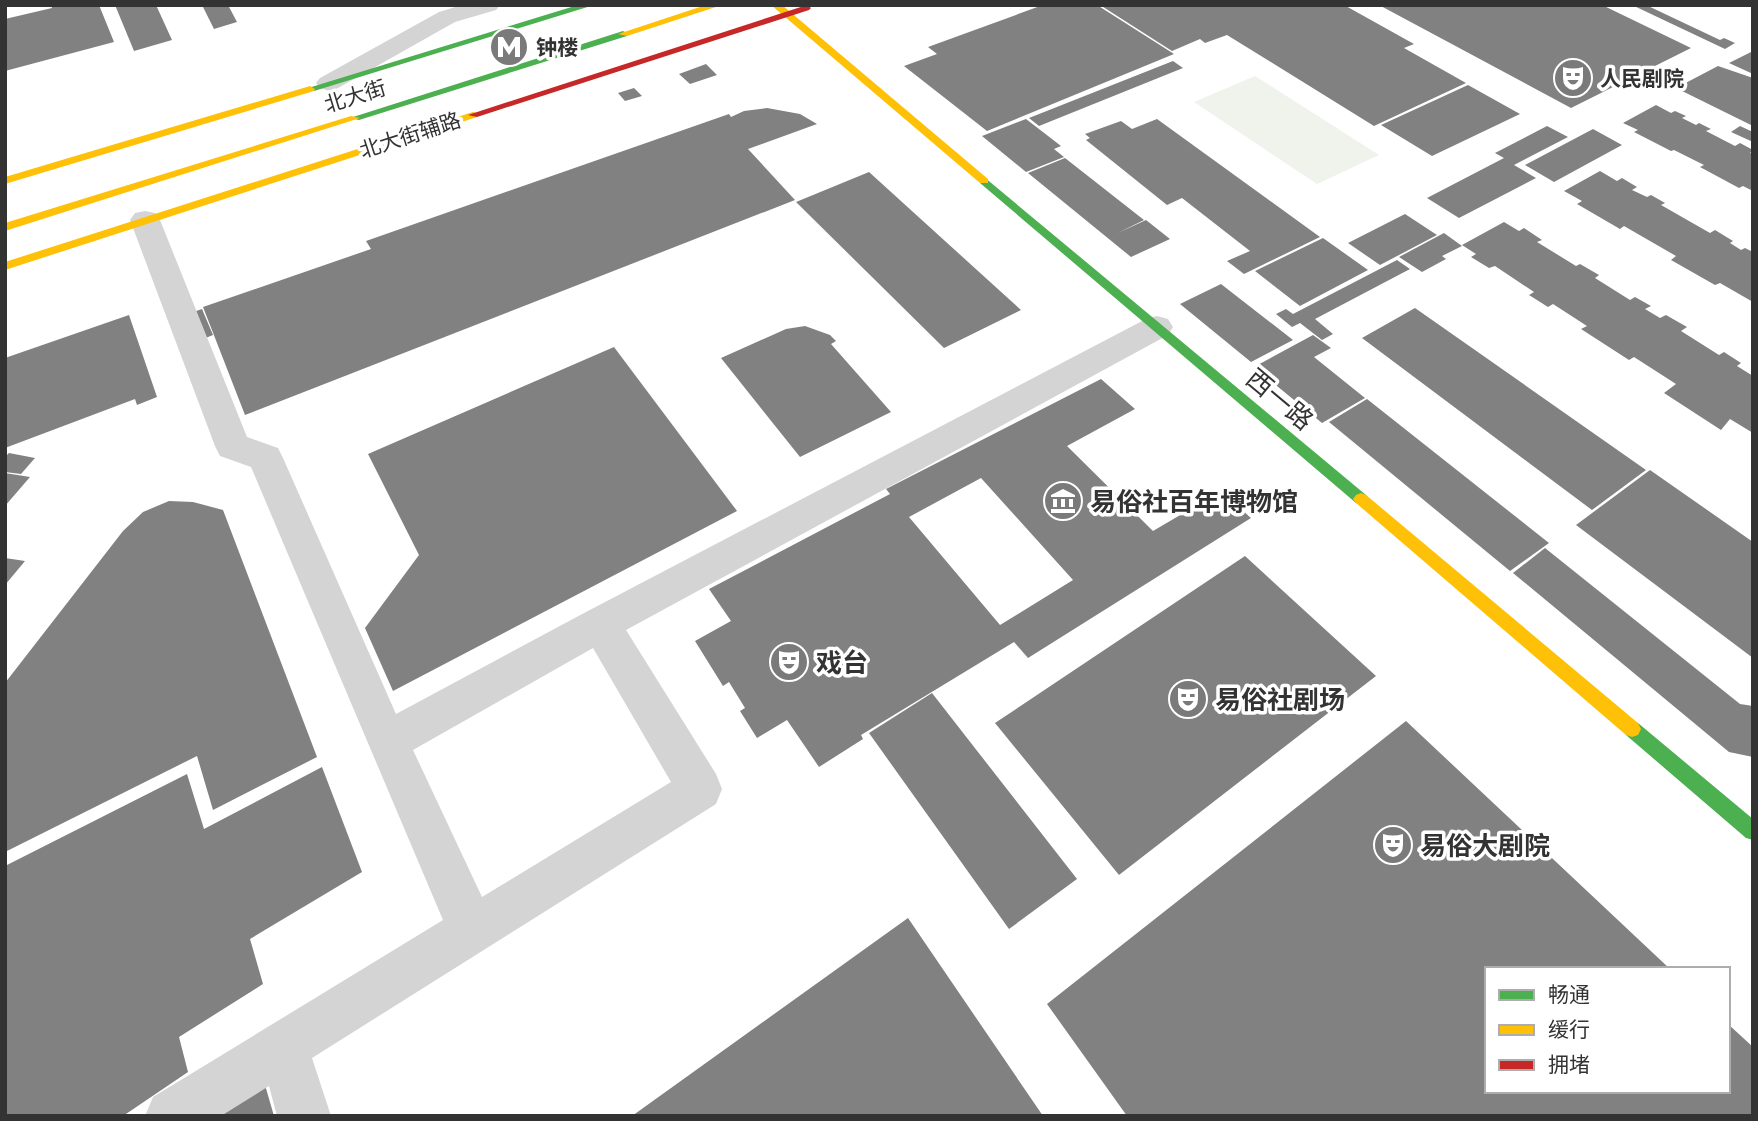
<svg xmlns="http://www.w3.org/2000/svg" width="1758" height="1121" viewBox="0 0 1758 1121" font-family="'PT Sans Narrow','Noto Sans SC',sans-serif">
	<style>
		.green { fill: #f0f2ec }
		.building { fill: #818181; fill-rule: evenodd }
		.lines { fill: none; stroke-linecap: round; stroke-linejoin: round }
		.street { fill: #d4d4d4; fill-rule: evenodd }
		.fast { fill: #4caf50; fill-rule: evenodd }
		.slow { fill: #ffc107; fill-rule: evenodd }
		.jam { fill: #c62828; fill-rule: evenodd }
		.labels { text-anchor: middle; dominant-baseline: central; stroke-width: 7; stroke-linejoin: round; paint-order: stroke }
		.far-poi-label { font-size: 21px; font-weight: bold; fill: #333; stroke: #fff; text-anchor: start }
		.far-street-label { font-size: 21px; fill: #333; stroke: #fff }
		.street-label { font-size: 26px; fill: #333; stroke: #fff }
		.poi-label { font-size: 26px; font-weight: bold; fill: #333; stroke: #fff; text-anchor: start }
	</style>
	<rect width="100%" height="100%" fill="#fff"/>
	<path class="green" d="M1255 76 1379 155 1317 184 1194 102Z"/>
	<path class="building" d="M51 5H99L114 42 5 71V19L52 8Z
		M115 5H156L172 40 134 51Z
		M202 5H228L237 22 214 29Z
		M1043 5H1097L1174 54 987 131 904 66 937 54 928 47Z
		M1100 5H1344L1414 44 1404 48 1466 83 1374 126 1227 35 1205 43 1200 39 1172 51Z
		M1379 5H1602L1691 48 1571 108Z
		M1632 5H1646L1720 40 1724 38 1735 43 1725 49Z
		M1753 51V74L1729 63Z
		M1173 61 1183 68 1039 126 1029 118Z
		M706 64 717 75 690 84 679 74Z
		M1718 66 1753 78V126L1676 88Z
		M1468 85 1520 114 1432 156 1381 125Z
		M634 88 642 96 625 101 618 93Z
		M1656 105 1671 113 1675 111 1686 116 1682 118 1696 125 1699 123 1711 129 1706 131 1735 146 1740 143 1753 150 1750 153 1753 154V191L1743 186 1739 188 1700 167 1704 165 1674 150 1671 151 1634 132 1638 130 1623 123Z
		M767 108 800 114 817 124 748 149 795 200 245 415 203 307 371 249 366 241 729 114 731 117 744 111Z
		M1026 119 1061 146 1054 149 1064 157 1026 172 982 136Z
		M1157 119 1320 237 1244 274 1227 261 1250 251 1182 198 1167 205 1086 140 1090 138 1085 134 1121 121 1132 129Z
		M1547 126 1568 137 1514 165 1536 178 1459 218 1427 198 1504 158 1495 153Z
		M1740 126 1753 132V142L1731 132Z
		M1593 129 1622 145 1554 182 1525 165Z
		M1065 158 1144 220 1118 233 1146 220 1170 239 1131 257 1028 173Z
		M1600 171 1617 181 1622 178 1637 187 1632 190 1647 197 1651 195 1665 203 1661 205 1710 233 1715 230 1733 241 1730 243 1741 250 1745 248 1753 252V302L1720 283 1715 285 1671 260 1676 256 1624 226 1620 229 1577 204 1582 201 1564 191Z
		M869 172 1021 310 944 348 796 202Z
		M1405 214 1437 235 1380 265 1348 243Z
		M1504 222 1519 231 1524 228 1542 240 1537 242 1576 266 1580 264 1599 275 1595 278 1630 300 1635 297 1651 306 1645 309 1660 318 1666 315 1687 327 1681 331 1719 355 1724 352 1741 363 1737 366 1753 376V433L1730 419 1721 430 1664 393 1676 384 1634 357 1629 360 1581 329 1587 326 1553 304 1548 307 1529 295 1534 292 1495 266 1489 268 1471 257 1476 254 1462 245Z
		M1444 233 1462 246 1442 256 1446 259 1422 272 1399 257Z
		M1323 238 1368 270 1300 306 1255 271Z
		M1397 260 1410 269 1315 319 1333 334 1322 340 1300 323 1292 327 1276 314 1286 309 1293 314Z
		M1221 284 1293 340 1251 362 1180 304Z
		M1415 308 1646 470 1592 510 1362 338Z
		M202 309 213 335 186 346 179 317Z
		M129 315 157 397 137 405 135 399 5 448V358Z
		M805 326 830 335 836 341 831 344 891 412 800 457 721 358 786 329Z
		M1313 335 1331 348 1314 357 1365 398 1322 423 1254 367Z
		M614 347 737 511 393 691 365 628 419 555 368 454Z
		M1101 379 1135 409 1067 446 1153 531 1221 491 1251 518 1028 658 1014 642 861 735 863 739 819 767 787 720 757 738 740 711 745 708 729 682 723 686 695 641 731 621 709 589 890 494 886 489ZM981 478 1073 580 1000 625 909 517Z
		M1367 399 1549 543 1510 571 1329 422Z
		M9 453 35 458 21 474 5 472V457Z
		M1650 470 1753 542V658L1576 525Z
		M5 473 30 477 5 506Z
		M169 501 193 502 223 510 317 757 213 810 197 756 5 852V683L123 531 143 512Z
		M1545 548 1740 704 1753 706V757L1729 752 1513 573Z
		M1245 556 1376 676 1119 875 995 723Z
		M5 558 25 561 5 585Z
		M932 693 1077 879 1009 929 869 733Z
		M1406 721 1670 969H1487V1091H1728V1024L1753 1047V1116H1127L1047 1004Z
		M322 767 362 872 250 939 263 984 179 1037 188 1072 123 1116H5V866L187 774 204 829Z
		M908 918 1043 1116H632Z
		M265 1085 274 1116H215Z"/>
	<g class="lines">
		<path class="street" d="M462 5H500L496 10 455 22 338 88 329 91 320 88 316 83 320 78 439 12Z
			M145 211 155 213 160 220 247 437 278 448 283 458 396 714 586 612 1146 319 1157 316 1168 319 1173 327 1168 335 626 630 716 774 722 789 716 804 312 1058 331 1116H277L269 1086 221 1116H145L153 1097 443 920 251 467 220 456 215 446 130 220 135 213ZM593 648 671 782 482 897 413 750Z"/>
		<path class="fast" d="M578 5H594L314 91 305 89Z
			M623 31 628 34 627 36 359 120 350 118Z
			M984 177 1366 495 1369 499 1366 503H1356L980 183V179Z
			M1632 721 1638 723 1753 819V840L1746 838 1626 735 1623 729 1626 723Z"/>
		<path class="slow" d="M706 5H722L627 36 618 34Z
			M771 5H782L988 179V183H980Z
			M310 86 315 89 314 91 5 184V177Z
			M473 112 477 113V117L5 270V262Z
			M351 116 360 118 5 231V223Z
			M1361 493 1366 495 1638 723 1641 729 1638 735 1632 737 1626 735 1356 503 1353 499 1356 495Z"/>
		<path class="jam" d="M807 5 811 8 809 10 477 117 468 115Z"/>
	</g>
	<defs>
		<symbol id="metro-disc" viewBox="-11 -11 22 22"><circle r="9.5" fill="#7a7a7a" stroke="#fff"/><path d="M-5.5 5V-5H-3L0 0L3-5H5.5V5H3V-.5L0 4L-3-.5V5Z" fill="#fff"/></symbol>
		<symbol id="theatre-disc" viewBox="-11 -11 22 22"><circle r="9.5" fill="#7a7a7a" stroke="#fff"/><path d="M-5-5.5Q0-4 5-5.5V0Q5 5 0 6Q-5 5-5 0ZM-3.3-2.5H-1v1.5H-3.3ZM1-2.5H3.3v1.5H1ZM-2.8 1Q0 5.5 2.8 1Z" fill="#fff"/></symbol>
		<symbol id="museum-disc" viewBox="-11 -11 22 22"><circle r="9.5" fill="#7a7a7a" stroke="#fff"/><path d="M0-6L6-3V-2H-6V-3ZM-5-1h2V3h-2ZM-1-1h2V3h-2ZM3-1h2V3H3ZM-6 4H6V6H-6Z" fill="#fff"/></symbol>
	</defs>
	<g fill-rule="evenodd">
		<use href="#metro-disc" x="487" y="25" width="44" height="44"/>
		<use href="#theatre-disc" x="1551" y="56" width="44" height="44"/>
		<use href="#museum-disc" x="1041" y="479" width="44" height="44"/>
		<use href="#theatre-disc" x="767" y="640" width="44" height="44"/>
		<use href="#theatre-disc" x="1166" y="677" width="44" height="44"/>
		<use href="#theatre-disc" x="1371" y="823" width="44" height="44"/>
	</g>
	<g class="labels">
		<g class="far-poi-label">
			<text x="536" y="47">钟楼</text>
			<text x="1600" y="78">人民剧院</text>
		</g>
		<g class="far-street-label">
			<text transform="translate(355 96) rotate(-17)">北大街</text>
			<text transform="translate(410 135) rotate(-18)">北大街辅路</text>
		</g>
		<g class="street-label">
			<text transform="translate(1280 399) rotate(40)">西一路</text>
		</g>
		<g class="poi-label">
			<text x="1090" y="501">易俗社百年博物馆</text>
			<text x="816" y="662">戏台</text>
			<text x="1215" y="699">易俗社剧场</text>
			<text x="1420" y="845">易俗大剧院</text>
		</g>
	</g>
	<rect width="1758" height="1121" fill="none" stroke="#333333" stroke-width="14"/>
	<rect x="1485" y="967" width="245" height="126" fill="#ffffff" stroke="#adadad" stroke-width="2"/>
	<rect x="1499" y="990" width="35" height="10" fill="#4caf50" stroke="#adadad" stroke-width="2"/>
	<text x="1548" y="1002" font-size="21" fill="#333333">畅通</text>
	<rect x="1499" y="1025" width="35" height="10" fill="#ffc107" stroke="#adadad" stroke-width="2"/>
	<text x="1548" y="1037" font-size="21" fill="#333333">缓行</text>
	<rect x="1499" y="1060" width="35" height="10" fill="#c62828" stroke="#adadad" stroke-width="2"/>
	<text x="1548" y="1072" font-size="21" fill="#333333">拥堵</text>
</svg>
